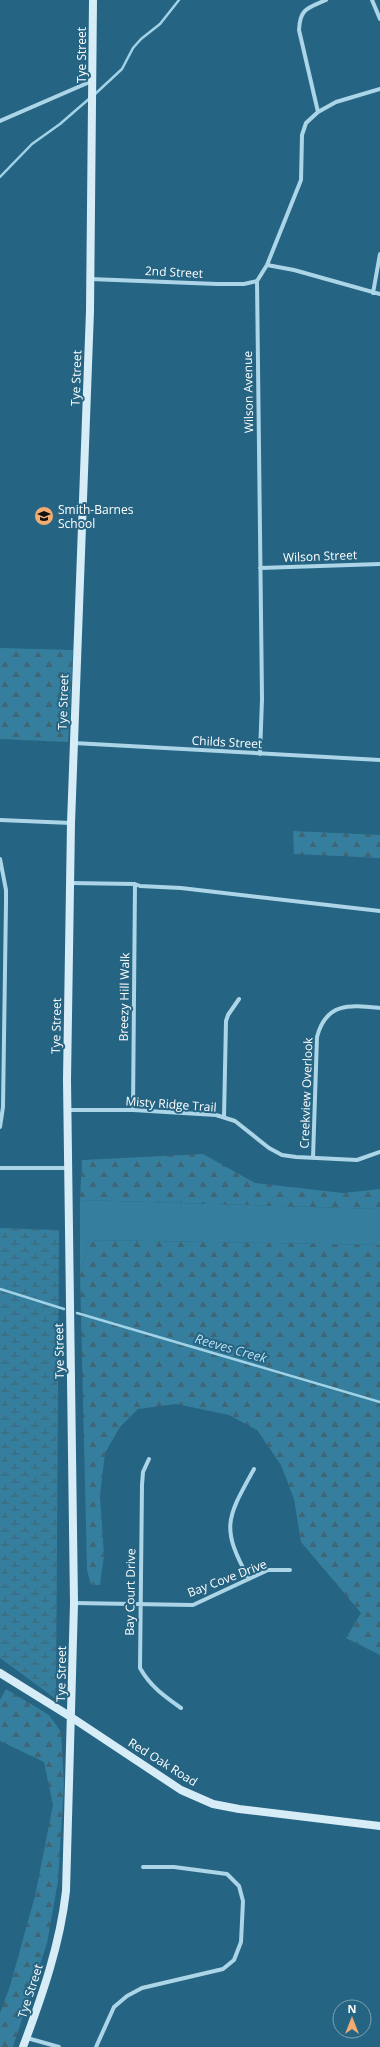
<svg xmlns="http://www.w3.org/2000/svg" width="380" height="2047" viewBox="0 0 380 2047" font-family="'Open Sans',sans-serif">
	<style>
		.green { fill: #357e9d }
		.forest { fill: url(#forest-firs) }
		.wetland { fill: url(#wetland-marsh) }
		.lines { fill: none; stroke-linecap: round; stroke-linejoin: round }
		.stream { stroke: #a1d3e8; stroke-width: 2.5 }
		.street { stroke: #acd5e7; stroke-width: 4 }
		.secondary { stroke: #d6ecf6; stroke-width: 8 }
		.labels { text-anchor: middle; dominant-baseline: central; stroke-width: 4; stroke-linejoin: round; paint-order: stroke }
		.street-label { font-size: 12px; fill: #fff; stroke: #256482 }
		.poi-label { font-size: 12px; fill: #fff; stroke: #256482; text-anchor: start }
		.water-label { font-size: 13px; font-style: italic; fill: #b8deef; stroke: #256482 }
	</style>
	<defs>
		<pattern id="forest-firs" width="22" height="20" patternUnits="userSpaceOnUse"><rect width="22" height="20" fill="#357e9d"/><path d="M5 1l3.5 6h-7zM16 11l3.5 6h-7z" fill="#406574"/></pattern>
		<pattern id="wetland-marsh" width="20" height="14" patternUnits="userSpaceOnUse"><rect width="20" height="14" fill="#357e9d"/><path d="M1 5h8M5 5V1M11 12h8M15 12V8" fill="none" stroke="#406574"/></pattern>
	</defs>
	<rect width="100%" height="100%" fill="#256482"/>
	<path class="green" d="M80 1200 380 1209V1245L89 1240 80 1273Z"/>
	<path class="forest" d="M0 648 73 650 68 742 0 739Z
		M293 831 380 835V858L294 854Z
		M203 1154 255 1183 343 1193 380 1189V1209L80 1200 82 1160Z
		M89 1240 380 1245V1655L346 1638 361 1613 301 1542 294 1499 281 1465 257 1430 229 1415 176 1404 138 1409 120 1427 105 1453 100 1496 104 1555 100 1585H91L87 1570 80 1273Z
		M6 1689 49 1715 61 1732 64 1784 58 1881 47 1943 13 2047H0V2013L10 1986 35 1896 53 1805 44 1762 0 1741V1700Z"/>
	<path class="wetland" d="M0 1228 59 1230 56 1699 0 1658Z"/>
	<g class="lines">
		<path class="stream" d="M94 95 122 69 133 48 141 39 160 24 179 0
			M0 177 32 144 60 124 90 98
			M0 1289 64 1309
			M77 1313 380 1402"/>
		<path class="street" d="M372 0 380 19
			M318 112 299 30C300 8 308 8 326 0
			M0 121 92 81
			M267 265 294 270 380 294
			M90 279 217 284H244L257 281
			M373 293 380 254
			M260 568 380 564
			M74 743 380 760
			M260 754 262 699 257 281 267 265 301 180 302 135 306 123 318 112 336 102 380 89
			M0 820 71 823
			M0 859 6 890V902L3 1107 0 1127
			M70 883 135 884 140 886 181 888 380 911
			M67 1110H133L216 1115 235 1121 269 1148 282 1155 296 1157 357 1160 380 1152
			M133 1110 135 884
			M224 1117 226 1021 228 1015 239 999
			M313 1158 317 1037C326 1002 350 1005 380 1008
			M0 1168H69
			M149 1459 143 1472 142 1485 140 1668C150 1686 164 1696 181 1708
			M249 1579C220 1527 227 1518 254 1469
			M74 1603 193 1605 268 1570H290
			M27 2038 59 2047
			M96 2047 114 2007 127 1996 142 1988 223 1969 234 1960 241 1942 243 1901 239 1886 227 1874 174 1867H143"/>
		<path class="secondary" d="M0 1673 71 1717 181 1790 213 1804 239 1809 380 1826
			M23 2047C42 1996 60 1945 66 1891L74 1603 67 1080 71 823 90 311 93 0"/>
	</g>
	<defs>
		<symbol id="school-disc" viewBox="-11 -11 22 22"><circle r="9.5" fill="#f1ac71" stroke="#256482"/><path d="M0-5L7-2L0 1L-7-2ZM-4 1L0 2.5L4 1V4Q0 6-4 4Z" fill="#111"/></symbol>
	</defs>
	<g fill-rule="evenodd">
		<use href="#school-disc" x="33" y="505" width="22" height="22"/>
	</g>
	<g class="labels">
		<g class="street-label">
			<text transform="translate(81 55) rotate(-90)">Tye Street</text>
			<text transform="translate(174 272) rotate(3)">2nd Street</text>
			<text transform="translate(76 378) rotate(-88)">Tye Street</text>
			<text transform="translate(248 392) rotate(-91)">Wilson Avenue</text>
			<text transform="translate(320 556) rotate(-2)">Wilson Street</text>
			<text transform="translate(63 702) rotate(-88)">Tye Street</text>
			<text transform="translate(227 742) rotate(3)">Childs Street</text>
			<text transform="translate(124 997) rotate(-89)">Breezy Hill Walk</text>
			<text transform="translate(56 1026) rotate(-89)">Tye Street</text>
			<text transform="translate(306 1093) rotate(-88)">Creekview Overlook</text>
			<text transform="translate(171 1104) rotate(4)">Misty Ridge Trail</text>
			<text transform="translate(59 1351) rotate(-91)">Tye Street</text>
			<text transform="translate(227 1578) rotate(-21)">Bay Cove Drive</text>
			<text transform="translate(130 1592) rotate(-89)">Bay Court Drive</text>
			<text transform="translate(61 1674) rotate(-89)">Tye Street</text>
			<text transform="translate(163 1762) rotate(32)">Red Oak Road</text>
			<text transform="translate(30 1991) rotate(-72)">Tye Street</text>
		</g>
		<g class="poi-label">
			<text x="58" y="509">Smith-Barnes<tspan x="58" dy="14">School</tspan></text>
		</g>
		<g class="water-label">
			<text transform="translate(231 1348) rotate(16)">Reeves Creek</text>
		</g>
	</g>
	<g transform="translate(352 2019)"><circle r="19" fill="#256482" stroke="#7ca2b4"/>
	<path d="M0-3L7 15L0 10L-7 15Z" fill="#f1ac71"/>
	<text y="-6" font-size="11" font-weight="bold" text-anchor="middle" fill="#ffffff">N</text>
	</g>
</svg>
